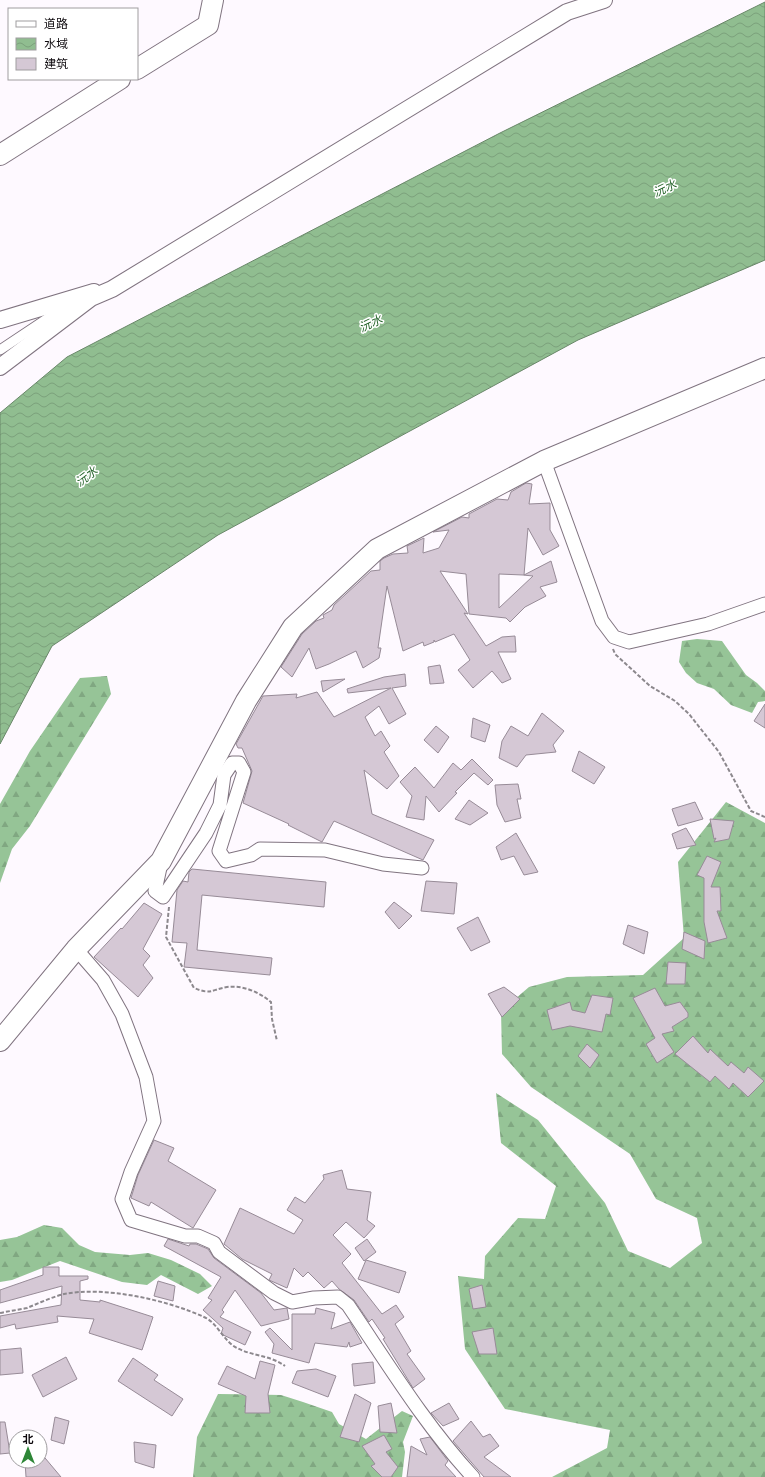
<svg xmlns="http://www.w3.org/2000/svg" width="765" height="1477" viewBox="0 0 765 1477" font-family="'Source Sans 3','Noto Sans SC',sans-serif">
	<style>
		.forest { fill: url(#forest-firs) }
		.water { fill: url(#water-waves); stroke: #698769 }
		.building { fill: #d5c8d5; stroke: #978b97; fill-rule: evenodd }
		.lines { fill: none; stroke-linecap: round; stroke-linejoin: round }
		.pedestrian-casing { stroke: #807480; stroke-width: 11 }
		.minor-casing { stroke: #807480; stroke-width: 15 }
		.tertiary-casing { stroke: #807480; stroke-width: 18 }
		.primary-casing { stroke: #807480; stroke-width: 22 }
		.path { stroke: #8c888d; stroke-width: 2; stroke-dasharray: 4 2; stroke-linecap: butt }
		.pedestrian { stroke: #fff; stroke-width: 9 }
		.minor { stroke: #fff; stroke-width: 13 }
		.tertiary { stroke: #fff; stroke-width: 16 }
		.primary { stroke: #fff; stroke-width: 20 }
		.labels { text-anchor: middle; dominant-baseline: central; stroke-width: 3; stroke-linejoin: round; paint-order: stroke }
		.water-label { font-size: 12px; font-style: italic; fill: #27652c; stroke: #fff }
	</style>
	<defs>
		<pattern id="forest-firs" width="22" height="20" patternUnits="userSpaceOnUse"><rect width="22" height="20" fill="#96c497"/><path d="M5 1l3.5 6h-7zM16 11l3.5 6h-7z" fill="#80a781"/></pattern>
		<pattern id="water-waves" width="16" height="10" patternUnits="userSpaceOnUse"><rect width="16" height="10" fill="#90bd90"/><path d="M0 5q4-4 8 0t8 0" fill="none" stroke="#7ba17b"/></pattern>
	</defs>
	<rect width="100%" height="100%" fill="#fef9ff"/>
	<path class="forest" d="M697 639 722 641 746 675 757 683 765 691V701L758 702 752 713 731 705 714 689 697 683 686 673 679 662 682 641Z
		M107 676 111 694 30 826 12 849 0 883V804L30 751 80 678Z
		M726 802 765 823V1477H552L607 1448 610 1430 505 1409 465 1349 458 1276 484 1279 485 1256 518 1218 545 1219 556 1186 501 1143 496 1093 538 1120 605 1203 628 1251 670 1268 702 1243 697 1218 656 1199 630 1154 531 1087 502 1054 501 1011 529 987 567 977 643 975 684 938 678 862Z
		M44 1225 62 1228 79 1245 95 1252 130 1255 148 1253 171 1260 200 1274 212 1286 198 1294 161 1275 147 1285 122 1282 60 1261 12 1280 0 1282V1240L17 1237Z
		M218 1394 281 1395 303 1402 332 1412 339 1424 366 1439 402 1411 413 1416 403 1442 405 1452 402 1477H193L197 1437Z"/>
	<path class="water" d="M765 2V260L578 340 218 535 52 646 0 744V413L67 357 500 133Z"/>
	<path class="building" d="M526 483 532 484 529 504 550 503V530L559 546 543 555 528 528 524 575 551 561 557 582 540 587 546 596 525 607 510 622 506 618 469 614 466 574 440 571 468 614 464 613 486 646 502 637 515 636 516 652H498L511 679 502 683 492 671 473 688 458 670 470 660 454 634 435 642 434 640V642L424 646 423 642 403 651 387 586 378 648H381L379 658 363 668 356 651 329 664 316 669 309 648 292 677 281 667 302 634 316 621 324 618 323 615 332 610 334 605 371 571 380 570V561L384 558 393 554 408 553 407 546 424 538 423 553 439 548 449 530 433 532 462 517 469 518V514L497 499 508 500 511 492ZM499 574 523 575 533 576 499 608Z
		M440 665 444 683 430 684 428 667Z
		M405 674 406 686 392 688 406 714 389 724 379 706 365 717 375 736 381 731 390 746 384 752 399 776 387 789 364 770 372 814 434 840 423 860 334 821 322 842 288 825 289 824 243 803 252 771 242 748H238L236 744 263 696 297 694 296 698 317 692 334 717 391 688 348 693 347 689 384 677Z
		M345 679 323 692 321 681Z
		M765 704V728L754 721Z
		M542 713 564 731 553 745 556 752 526 755 517 767 499 758 502 741 511 726 528 736Z
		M473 718 490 725 485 742 471 737Z
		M436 726 449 737 438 753 424 740Z
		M579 751 605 767 594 784 572 771Z
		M472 759 493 780 488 785 474 773 455 792 457 793 439 812 426 796 424 820 406 817 412 796 400 782 415 767 434 788 453 763 461 770Z
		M518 784 521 799H517L521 818 505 822 497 805 495 785Z
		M469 800 488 813 470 825 455 819Z
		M695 802 703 819 678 826 672 809Z
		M710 819 734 821 729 839 714 842 716 838 714 839Z
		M686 828 696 845 677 849 672 834Z
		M516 833 538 872 524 875 514 856 501 860 496 847Z
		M707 856 721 862 711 887H720L721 911H717L727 938 708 943 704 922V878L697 875Z
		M192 869 326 882 324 907 202 895 197 950 272 958 270 975 184 967 187 943 172 942 177 890 183 881 188 882 189 872Z
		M426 881 457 883 454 914 421 911Z
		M394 902 412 916 399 929 385 912Z
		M144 903 162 914 143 949 150 956 143 965 153 978 138 997 94 957 121 928 122 929Z
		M478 917 490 942 471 951 457 928Z
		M628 925 648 932 644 954 623 944Z
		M684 932 705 941 704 959 682 949Z
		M668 962 686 963 685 984H666Z
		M504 987 520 999 502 1017 488 994Z
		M655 988 665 1006 680 1002 688 1013V1017L672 1027 674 1031 662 1034 674 1052 657 1063 646 1044 655 1038 633 998Z
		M592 995 613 998 610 1015 606 1014 602 1032 570 1026 552 1030 547 1010 570 1002 572 1010 585 1013Z
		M693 1036 708 1053 710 1049 728 1066 731 1062 744 1073 748 1067 764 1081 748 1097 733 1083 729 1089 715 1076 710 1082 675 1054Z
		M587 1044 599 1055 590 1068 578 1056Z
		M154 1140 174 1148 168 1161 216 1190 193 1228 151 1202 149 1206 131 1198 138 1175Z
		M342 1170 347 1189 371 1192 367 1220 375 1226 364 1238 346 1222 333 1235 351 1254 342 1263 382 1314 396 1305 404 1317 395 1324 411 1351 407 1354 425 1379 413 1388 383 1339 385 1338 372 1319 369 1322 354 1300 339 1289 332 1281 324 1288 308 1272 303 1277 294 1268 287 1288 269 1280 272 1274 242 1259 224 1244 240 1208 294 1234 303 1220 287 1210 295 1197 305 1203 324 1179 323 1175Z
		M168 1239 189 1246 190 1244H196L208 1249 214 1258 261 1293 274 1310 287 1308 289 1319 261 1326 235 1290 222 1310 224 1312 220 1317 251 1332 245 1345 221 1334 223 1328 203 1310 212 1300 208 1298 221 1277 164 1246Z
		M367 1239 376 1252 364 1261 355 1248Z
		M366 1260 406 1272 399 1293 358 1279Z
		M43 1267H59V1276H88V1279L80 1281V1300L100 1302V1300L153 1317 142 1350 89 1333 94 1319 57 1316 58 1322 16 1329 15 1324 0 1328V1316L61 1305 62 1286 0 1303V1290L43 1275Z
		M158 1281 175 1286 173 1301 154 1296Z
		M482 1285 486 1307 473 1309 469 1289Z
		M316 1308 335 1313 331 1329 350 1322 362 1343 350 1347 349 1342 347 1347 315 1343 309 1363 272 1353 274 1344 265 1332 270 1328 292 1350V1314H315Z
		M493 1328 497 1354H479L472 1332Z
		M21 1348 23 1373 0 1375V1350Z
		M66 1357 77 1379 43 1397 32 1375Z
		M133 1358 158 1375 154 1380 183 1399 172 1416 118 1381Z
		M260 1361 275 1365 268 1394 270 1413H245L246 1396 218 1384 227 1366 255 1379Z
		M373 1362 375 1383 354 1386 352 1364Z
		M316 1369 336 1376 328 1397 292 1383 297 1371Z
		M355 1394 371 1403 359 1442 340 1437Z
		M391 1403 397 1433 380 1432 378 1406Z
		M449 1403 459 1419 443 1426 431 1413Z
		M55 1417 69 1421 64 1444 51 1440Z
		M471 1421 483 1437 490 1434 499 1446 484 1457 511 1477H484L453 1441Z
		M0 1422H5L10 1453 0 1454Z
		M384 1435 392 1449 386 1452 398 1467 391 1477H382L371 1466 375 1464 362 1446Z
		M430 1437 448 1461 445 1465 456 1477H407L411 1446 427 1455 420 1439Z
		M134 1442 156 1445 154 1468 135 1462Z
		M40 1452 61 1477H26L25 1461H40Z"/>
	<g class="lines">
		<defs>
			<path id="pedestrian" d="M0 350 69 304"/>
			<path id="minor" d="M544 461 602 621 614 637 629 642 708 624 765 604
				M161 863 155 891 163 897 206 833 220 805 224 775 232 763H239L244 772 219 851 226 861 251 855 260 849 325 850 383 864 422 868
				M76 949 103 980 122 1014 146 1077 154 1121 131 1172 122 1199 131 1220 185 1236H198L214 1243 219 1252 274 1293 292 1302 314 1298 338 1297 348 1305C388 1364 425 1425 473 1477"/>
			<path id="tertiary" d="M0 320 94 292
				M0 367 91 298 112 289 567 12 604 0"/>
			<path id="primary" d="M137 69 208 25 213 0
				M0 155 120 79
				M0 1041 76 949 161 861 246 701 293 627 377 549 544 461 765 368"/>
		</defs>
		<use href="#pedestrian" class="pedestrian-casing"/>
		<use href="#minor" class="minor-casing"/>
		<use href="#tertiary" class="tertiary-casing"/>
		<use href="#primary" class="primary-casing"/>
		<path class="path" d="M613 649 615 654 650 686 675 701 689 714 719 752 751 811 765 817
			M169 907 166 937 194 988C212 995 210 990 227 987 243 985 259 992 271 1002L272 1019 277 1041
			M0 1313C9 1311 18 1310 27 1308 39 1303 52 1297 64 1294 105 1286 167 1300 204 1317 218 1323 223 1341 237 1348 252 1356 270 1355 285 1366"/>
		<use href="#pedestrian" class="pedestrian"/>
		<use href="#minor" class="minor"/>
		<use href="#tertiary" class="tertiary"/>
		<use href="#primary" class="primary"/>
	</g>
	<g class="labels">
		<g class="water-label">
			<text transform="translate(665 189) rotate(-25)">沅水</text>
			<text transform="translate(371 324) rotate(-25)">沅水</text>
			<text transform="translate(87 477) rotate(-37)">沅水</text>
		</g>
	</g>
	<rect x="8" y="8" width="130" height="72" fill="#ffffff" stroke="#9f9d9f"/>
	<rect x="16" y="21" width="20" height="6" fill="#ffffff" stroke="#9f9d9f"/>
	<text x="44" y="28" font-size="12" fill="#0e0a0e">道路</text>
	<rect x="16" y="38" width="20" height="12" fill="url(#water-waves)" stroke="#9f9d9f"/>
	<text x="44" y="48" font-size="12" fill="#0e0a0e">水域</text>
	<rect x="16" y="58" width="20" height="12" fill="#d5c8d5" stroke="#9f9d9f"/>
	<text x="44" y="68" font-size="12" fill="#0e0a0e">建筑</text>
	<g transform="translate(28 1449)"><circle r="19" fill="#ffffff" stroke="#9f9d9f"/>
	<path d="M0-3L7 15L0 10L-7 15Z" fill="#2d8636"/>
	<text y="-6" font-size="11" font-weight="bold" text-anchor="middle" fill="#0e0a0e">北</text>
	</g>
</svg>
